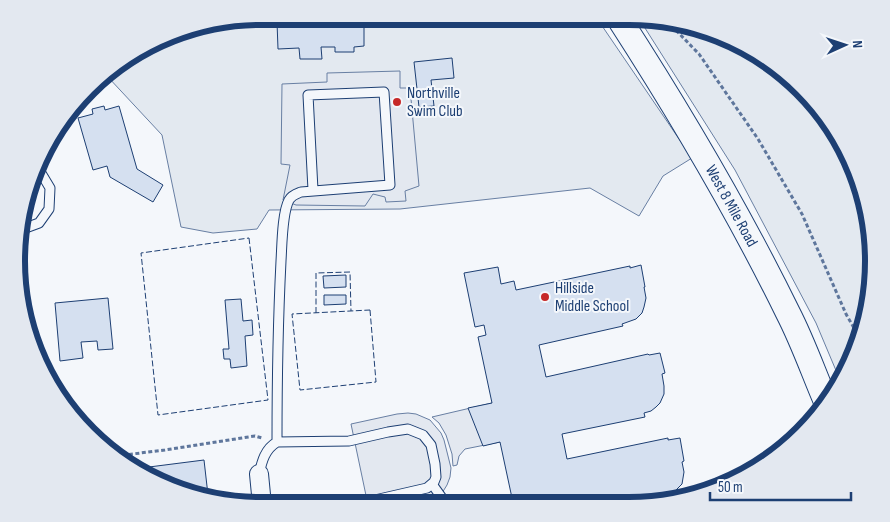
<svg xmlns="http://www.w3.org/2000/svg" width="890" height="522" viewBox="0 0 890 522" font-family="'Sofia Sans Condensed',sans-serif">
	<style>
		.green { fill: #e3e9f0; stroke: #687fa3 }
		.parking { fill: #e3e8f0; stroke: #687fa3 }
		.building { fill: #d5e0f0; stroke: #1d3f73 }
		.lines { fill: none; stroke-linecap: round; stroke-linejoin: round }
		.service-casing { stroke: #1d3f73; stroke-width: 11 }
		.minor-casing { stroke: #1d3f73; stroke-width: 20 }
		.secondary-casing { stroke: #1d3f73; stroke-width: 26 }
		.path { stroke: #5e769c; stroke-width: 3; stroke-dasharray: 4 2.5; stroke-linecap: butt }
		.service { stroke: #f4f7fb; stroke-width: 9 }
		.minor { stroke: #f4f7fb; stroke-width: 18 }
		.secondary { stroke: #f4f7fb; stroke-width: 24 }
		.fence { stroke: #1d3f73; stroke-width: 1; stroke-dasharray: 6 2.5; stroke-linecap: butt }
		.poi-dot { fill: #c62828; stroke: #f4f7fb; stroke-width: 2 }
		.labels { text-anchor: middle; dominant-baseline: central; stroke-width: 4; stroke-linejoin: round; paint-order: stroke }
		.poi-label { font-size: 16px; fill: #1d3f73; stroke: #f4f7fb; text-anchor: start }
		.street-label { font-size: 16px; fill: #1d3f73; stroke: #f4f7fb }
		.rim { fill: none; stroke: #1d3f73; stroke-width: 6 }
	</style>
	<rect width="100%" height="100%" fill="#f4f7fb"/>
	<path class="green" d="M261 16 596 17 692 158 663 176 639 216 590 188 400 209 269 210 257 229 213 233 181 227 162 135 107 76H104L112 67 183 29Z
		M638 17H645L708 29 765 57 832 125 869 213V308L840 380 816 323 735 170Z"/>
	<path class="parking" d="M400 71V88H410L419 186 405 191 406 201 386 202 385 197 373 194 365 206 296 205 283 200 290 165 281 164 282 84 327 82V73Z
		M492 403 500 442 465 449 459 456 457 465 453 466 452 454 446 435 439 423 432 417Z
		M408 413 416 414 430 420 441 433 444 440 451 468 450 477 447 485 442 493 434 498 421 502 408 505H368L351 424 397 414Z"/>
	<path class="building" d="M354 16V20L364 19V46L354 47V52H335V47H321L322 59H300L299 48 278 49 277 22 336 20 335 17Z
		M452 58 454 78 431 80 434 106 419 107 414 62Z
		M104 106 105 110 119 106 137 169 163 185 153 202 110 177 107 166 93 170 78 118 93 114 92 109Z
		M641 265 645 287H644L646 298 644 307 642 313 636 319 622 324 623 326 539 345 546 377 648 354 649 355 660 353 665 373 662 374 664 386V394L660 403 656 407 651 411 644 413 645 417 562 434 567 459 668 438V440L680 438 684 461 682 462 684 472 682 484 672 494 659 498 660 500 638 505H524L523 495 512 498 500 442 483 446 468 408 492 403 478 337 486 335 484 325 475 327 464 273 498 267 501 284 514 281 516 290 630 266V268Z
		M346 275V287L324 288 323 276Z
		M324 295H346V304L324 305Z
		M108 298 113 349 98 350 97 341 81 342 83 358 60 361 55 303Z
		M241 299 243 321 252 320 253 335 245 336 247 366 231 368 230 359H224L223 349H229L225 300Z
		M204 460 208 495 200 496 182 493 150 477 149 467Z"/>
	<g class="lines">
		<defs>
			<path id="service" d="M822 114 837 135
				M20 230 39 223 49 209 50 188 38 168
				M277 442 349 441 388 432 408 429 423 435 431 445 435 464 436 477 434 482 427 488 353 505
				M259 474C262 461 265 449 277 442 277 382 278 321 281 261 282 246 282 213 289 200 292 195 296 194 301 192L390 185 384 92 308 95 313 190
				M432 484 447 505"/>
			<path id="minor" d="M259 474 262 505"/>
			<path id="secondary" d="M618 17C680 113 738 211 788 313 803 342 814 374 827 404"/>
		</defs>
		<use href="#service" class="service-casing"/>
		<use href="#minor" class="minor-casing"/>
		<use href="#secondary" class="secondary-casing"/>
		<path class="path" d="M667 21 699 54 758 139 802 214 846 314 858 335
			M116 456 165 450 255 436 262 438"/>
		<use href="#service" class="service"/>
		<use href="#minor" class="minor"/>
		<use href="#secondary" class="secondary"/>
		<path class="fence" d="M249 238 268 400 158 415 141 253Z
			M370 310 376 382 300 390 292 314Z
			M316 313V273L350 272 351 311"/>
	</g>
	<g class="poi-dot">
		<circle cx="397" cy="102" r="5"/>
		<circle cx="545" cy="297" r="5"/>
	</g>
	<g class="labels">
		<g class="poi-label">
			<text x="407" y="93">Northville<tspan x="407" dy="18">Swim Club</tspan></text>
			<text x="555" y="288">Hillside<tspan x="555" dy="18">Middle School</tspan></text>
		</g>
		<g class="street-label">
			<text transform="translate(731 206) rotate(61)">West 8 Mile Road</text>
		</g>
	</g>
	<path d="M0 0H890V522H0ZM261 25H629A236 236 0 0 1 865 261V261A236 236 0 0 1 629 497H261A236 236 0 0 1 25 261V261A236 236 0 0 1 261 25Z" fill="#e3e8f0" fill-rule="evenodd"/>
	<path class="rim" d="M261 25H629A236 236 0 0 1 865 261V261A236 236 0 0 1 629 497H261A236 236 0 0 1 25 261V261A236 236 0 0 1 261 25Z"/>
	<g transform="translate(845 45) rotate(87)" stroke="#f4f7fb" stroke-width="4" paint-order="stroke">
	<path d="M0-4L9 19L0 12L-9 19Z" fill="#1d3f73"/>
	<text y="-8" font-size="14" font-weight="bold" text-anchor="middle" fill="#1d3f73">N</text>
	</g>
	<path d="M710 492v8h141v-8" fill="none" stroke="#1d3f73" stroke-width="2.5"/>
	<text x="718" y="492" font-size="15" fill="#1d3f73" stroke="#f4f7fb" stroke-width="4" paint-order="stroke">50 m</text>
</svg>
